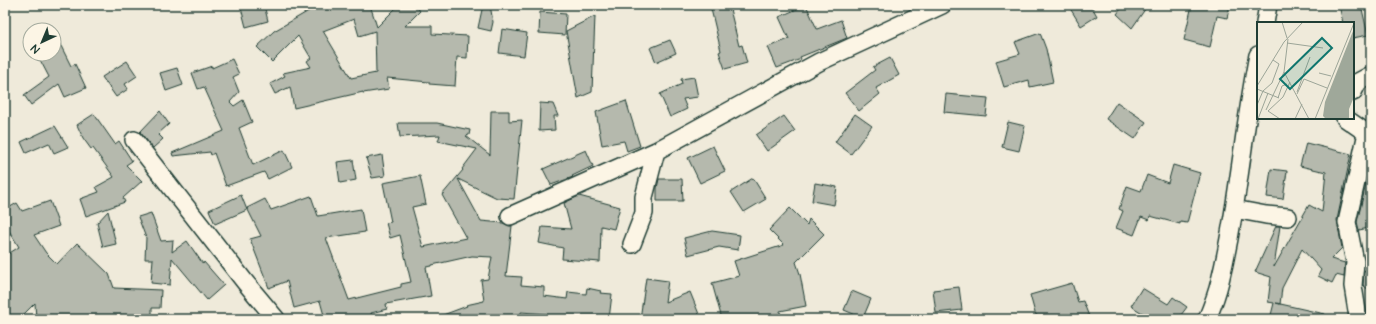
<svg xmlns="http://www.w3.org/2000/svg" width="1376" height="324" viewBox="0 0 1376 324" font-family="'Architects Daughter',sans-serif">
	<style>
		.building { fill: #b5b9ad; stroke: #1f3d34; fill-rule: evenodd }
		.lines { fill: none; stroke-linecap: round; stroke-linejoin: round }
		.minor-casing { stroke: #1f3d34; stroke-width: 20 }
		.minor { stroke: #fcf5e5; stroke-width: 17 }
		.inset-road { fill: none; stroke: #9ca598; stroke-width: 1 }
		.view { fill: #0f766e; fill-opacity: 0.15; stroke: #0f766e; stroke-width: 2 }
		.inset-edge { fill: none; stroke: #1f3d34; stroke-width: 2 }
	</style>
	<rect width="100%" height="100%" fill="#efeada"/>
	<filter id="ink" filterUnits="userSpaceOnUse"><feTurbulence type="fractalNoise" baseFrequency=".025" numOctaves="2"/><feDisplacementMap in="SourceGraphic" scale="8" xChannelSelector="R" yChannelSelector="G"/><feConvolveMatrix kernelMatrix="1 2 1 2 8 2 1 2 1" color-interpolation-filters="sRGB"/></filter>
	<g filter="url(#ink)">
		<path class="building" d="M252 5H264L268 21 246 27 241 8Z
			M319 5H370L377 27 399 5H415L420 11 405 26H432V34L468 36 467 58 457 57 455 86 429 84V82L387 78 389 89 363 93V92L294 108 290 87 275 94 270 84 285 76 283 73 311 67 307 61 311 58 298 36 272 62 257 47 274 31ZM354 19 359 36 375 31 376 73 351 78 323 31Z
			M483 5H490L493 22 491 31 478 28Z
			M727 5H729L739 46 742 45 747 63 725 69 719 52 721 51 711 9Z
			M806 5 817 29 841 20 847 38 800 57 801 59 777 68 768 47 789 39 779 17Z
			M1068 5H1091L1097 16 1081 26Z
			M1124 5H1148L1132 28 1117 14Z
			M1192 5H1230L1227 18 1217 16 1210 47 1184 40Z
			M1339 5H1361L1368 35 1353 38V23H1343Z
			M540 12 566 14 565 35 539 33Z
			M595 16 592 92 578 98 566 31Z
			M502 29 527 33 524 56 499 53Z
			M54 32 71 66 75 64 86 88 65 97 59 84 31 105 24 95 49 77 37 54H54Z
			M1040 33 1046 49 1053 82 1030 87 1029 80 1004 87 996 61 1020 54 1015 42Z
			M670 40 676 53 656 62 650 48Z
			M890 58 899 75 876 88 880 94 859 111 845 93 875 70 873 67Z
			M232 59 239 74 233 77 239 92 230 102 234 106 243 100 252 122 239 128 253 165 284 150 292 167 268 179 264 172 226 186 214 153 211 155 210 152 173 156 172 153 224 131 204 87 198 89 192 73 212 66V68Z
			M127 61 137 76 125 84 128 89 116 97 102 77Z
			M177 68 183 85 166 91 160 73Z
			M694 77 698 97 683 99 687 109 670 117 660 94 682 84 681 79Z
			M946 94 988 98 986 116 944 112Z
			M626 101 640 146 627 151 624 141 602 145 596 112Z
			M1117 102 1146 122 1135 139 1106 119Z
			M540 103 553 104 558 116H554L555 130 539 131Z
			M160 111 169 124 158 134 163 139 153 148 140 132Z
			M491 111H509V121L522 120 514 199 497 198 458 179 481 221 503 223 509 226H512L506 276 522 277 521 285 544 287V296L567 299 568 292 586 294 587 288 601 291 600 293 612 294 609 319H564L547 317V314L521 312V319H435V318L467 306 466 305 484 301 481 280 488 279 492 257 472 256 432 265V266L426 267 431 296 386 304 387 309 371 313 373 319H325L320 301 294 308 287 281 269 288 250 239 261 236 247 208 265 199 271 210 311 196 318 216 361 209 365 232 326 238 349 300 401 287V284L411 282 400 235 390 238 386 223 391 222 383 183 420 176 426 204 412 207 423 247 466 238 442 195 463 170 462 169 477 149 438 141 440 135 400 137 398 123H437L470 130 469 135 466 136 490 155Z
			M94 114 115 144 119 141 132 161 126 165 142 181 123 198 125 202 86 216 80 199 99 192 96 187 114 177 93 148 91 149 83 138 77 125Z
			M855 114 872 126 851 154 835 142Z
			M784 116 795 131 767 151 756 135Z
			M1008 122 1025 126 1019 151 1002 147Z
			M55 126 68 147 54 153 49 143 26 153 21 142Z
			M1306 143 1351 154 1337 220 1342 248 1331 259 1345 263 1344 277 1336 275 1332 283 1318 276 1321 270 1302 249 1282 288 1280 304 1276 303 1325 314 1324 319H1270L1274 303 1268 302 1271 277 1255 272 1276 226H1280L1274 267 1309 205 1322 212 1326 172 1300 166Z
			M713 146 725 171 700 183 688 158Z
			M586 150 593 166 572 176 573 177 551 185 543 169Z
			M382 155 385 176 372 178 366 158Z
			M353 160 356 180 340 183 337 162Z
			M1371 163V219H1367L1369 228 1359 230 1357 222Z
			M1173 165 1200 173 1187 223 1180 222V224L1150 216 1149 220 1141 217 1134 235 1116 228 1123 211 1119 209 1127 186 1141 191 1147 175 1168 183Z
			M1271 169 1287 171 1283 199 1267 197Z
			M753 178 766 199 744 212 731 192Z
			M659 179H682L683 201H657V188Z
			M815 183 837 187 834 205 812 201Z
			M241 195 247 210 215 224 209 210Z
			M579 196 620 207 614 229 601 226 600 262 562 259 563 248 539 243 542 227 571 229 564 203Z
			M50 201 59 226 34 235 46 253 57 264 77 243 109 274 114 288 161 290 160 308H152V319L119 317V319H36L35 303 19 319H5V256L19 247 5 224V210L17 203 22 211Z
			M790 208 807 225 809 219 824 234 796 262 800 274 806 306 780 311 781 319H722L712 283 739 276 734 261 784 245 769 230Z
			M108 211 116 244 103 247 97 223Z
			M151 213 161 241 173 240 172 252 187 241 203 264 204 262 224 285 207 300 172 258 170 285 151 283 153 259H145L146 238 138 217Z
			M712 231 740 235 738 250 719 247 688 255 684 238Z
			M1364 270 1371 272V292L1363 285Z
			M646 278 668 281 665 302 690 292 701 319H640Z
			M1072 283 1078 302 1083 301 1090 319H1039L1035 313 1030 295Z
			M959 287 962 310 936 313 933 290Z
			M1142 288 1168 304 1173 297 1187 307 1178 319H1152L1131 306Z
			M852 291 871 299 863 318 844 310Z"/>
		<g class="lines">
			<defs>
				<path id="minor" d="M1265 23 1268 5
					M1353 92 1358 82 1371 75
					M1345 118 1371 136
					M134 140 245 282 276 319
					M1234 209 1266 215 1288 217
					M510 216 656 151 819 62 942 5
					M632 244 644 213V197L656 151
					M1358 317 1353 286 1355 262 1347 222 1367 133
					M1207 319C1212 307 1217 294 1220 281 1238 207 1243 130 1258 55"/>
			</defs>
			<use href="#minor" class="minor-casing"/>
			<use href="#minor" class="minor"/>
		</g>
	</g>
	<g transform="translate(1257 22)">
		<rect width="97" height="97" fill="#efeada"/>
		<path d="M96 9 97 75 92 87V97H69L66 94 68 80Z" fill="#9fa89a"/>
		<path class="inset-road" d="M25 0 30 16M31 17 27 50 52 97M30 21 66 26M62 51 74 54M0 64 27 20 46 0M0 67 22 76M40 70 53 35M40 72 47 57 70 66M21 76 25 64 30 62M0 83 6 69 15 61 22 42 16 38M9 88 27 50M11 89 26 75 33 60M11 89 23 97M1 97 11 71M38 97 45 82M58 97 97 1"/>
		<path class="view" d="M65 16 75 26 33 67 23 57Z"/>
		<rect width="97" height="97" class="inset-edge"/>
	</g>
	<rect width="1376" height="324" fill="none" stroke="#fcf5e5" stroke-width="20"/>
	<rect x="10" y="10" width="1356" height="304" fill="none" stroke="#1f3d34" stroke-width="1.5" filter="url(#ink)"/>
	<g transform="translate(42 42) rotate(224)"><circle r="19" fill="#fcf5e5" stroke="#a4ab9e"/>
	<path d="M0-3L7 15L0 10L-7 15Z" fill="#1f3d34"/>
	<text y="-6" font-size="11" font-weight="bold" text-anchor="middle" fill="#1f3d34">N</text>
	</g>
</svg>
